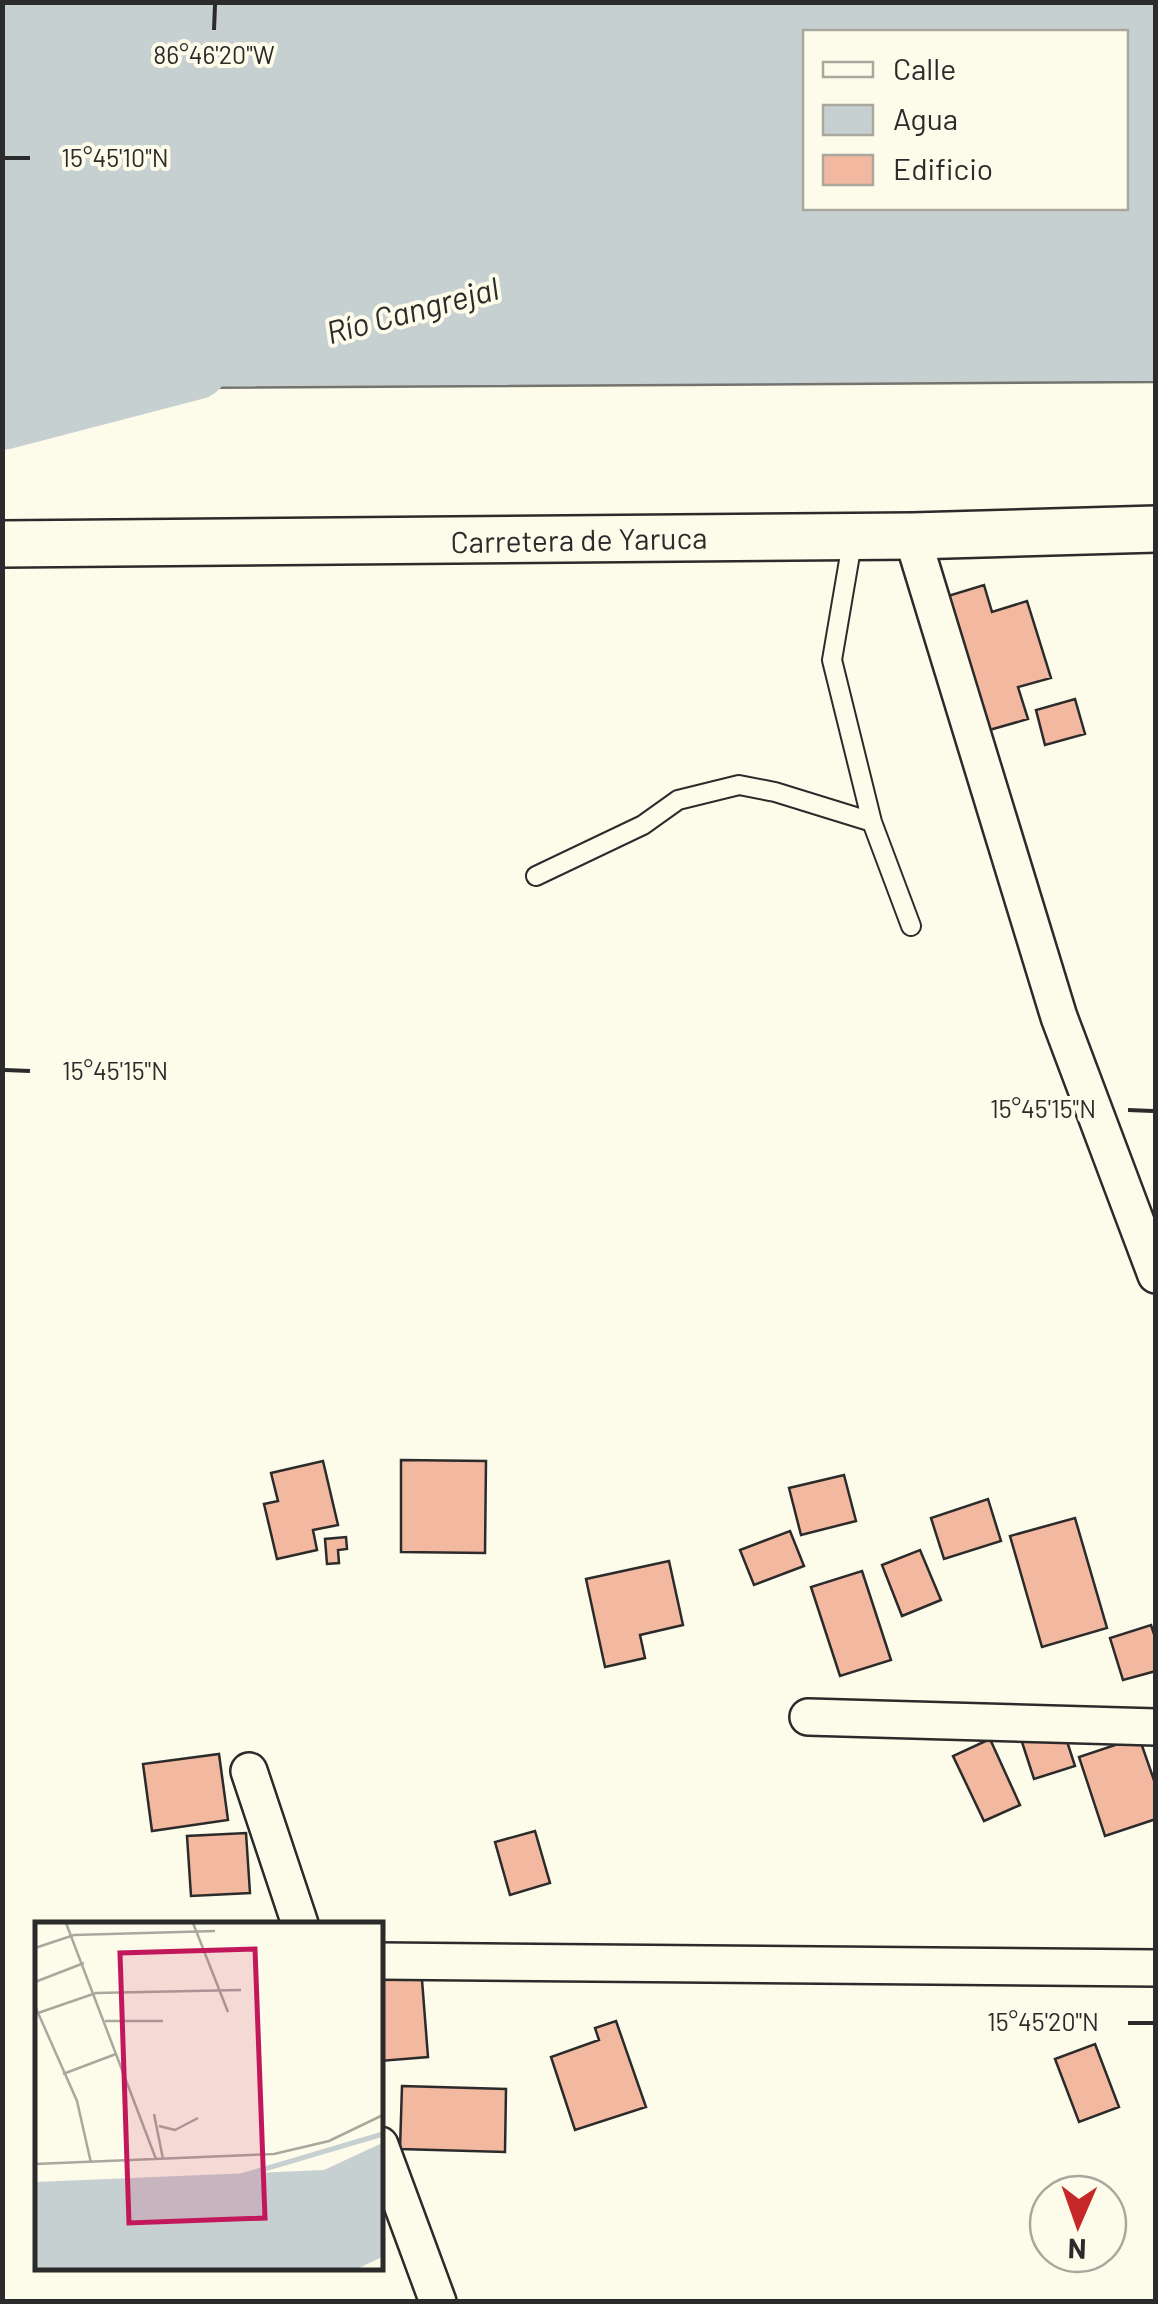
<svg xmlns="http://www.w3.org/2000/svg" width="1158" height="2304" viewBox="0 0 1158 2304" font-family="Barlow,sans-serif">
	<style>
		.water { fill: #c7d0d0; stroke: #74746e; stroke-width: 2.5; fill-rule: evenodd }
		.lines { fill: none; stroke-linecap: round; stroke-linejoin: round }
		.river { stroke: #c7d0d0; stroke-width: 70 }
		.building { fill: #f2b8a0; stroke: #2b2b2b; stroke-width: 2.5 }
		.service-casing { stroke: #2b2b2b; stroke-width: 22 }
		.minor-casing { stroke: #2b2b2b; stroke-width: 40 }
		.tertiary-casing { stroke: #2b2b2b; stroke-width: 50 }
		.service { stroke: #fdfbea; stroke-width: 18 }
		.minor { stroke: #fdfbea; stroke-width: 35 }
		.tertiary { stroke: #fdfbea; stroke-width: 45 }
		.ticks { fill: none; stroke: #2b2b2b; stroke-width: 4 }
		.labels { text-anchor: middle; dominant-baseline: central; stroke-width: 8; stroke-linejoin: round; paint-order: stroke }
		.street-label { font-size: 30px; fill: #2b2b2b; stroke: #fdfbea }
		.water-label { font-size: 32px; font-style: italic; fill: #2b2b2b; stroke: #fdfbea }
		.inset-river { fill: none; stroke: #c7d0d0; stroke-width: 5 }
		.inset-road { fill: none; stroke: #a9a89e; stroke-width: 2.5 }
		.view { fill: #c2185b; fill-opacity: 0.15; stroke: #c2185b; stroke-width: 5 }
		.inset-edge { fill: none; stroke: #2b2b2b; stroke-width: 5 }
		.ticks-label { font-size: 25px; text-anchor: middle; fill: #2b2b2b; stroke: #fdfbea; stroke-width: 8; stroke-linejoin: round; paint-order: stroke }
	</style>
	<rect width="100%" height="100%" fill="#fdfbea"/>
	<path class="water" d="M2 3H1155V382L3 389ZM806 32H1126V208H806Z"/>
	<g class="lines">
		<path class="river" d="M2 415 194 365"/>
	</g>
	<path class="building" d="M984 585 992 612 1027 601 1051 678 1018 687 1028 719 979 733 938 599Z
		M1075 699 1085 734 1045 745 1036 710Z
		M401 1460 486 1461 485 1553 401 1552Z
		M323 1461 338 1525 313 1530 317 1550 277 1559 264 1504 278 1501 271 1473Z
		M844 1475 856 1521 801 1535 789 1488Z
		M988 1499 1001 1541 944 1559 931 1518Z
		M1075 1518 1107 1628 1042 1647 1010 1536Z
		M790 1531 804 1566 754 1585 740 1550Z
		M346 1537 347 1549 338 1550 339 1563 327 1564 325 1539Z
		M920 1550 941 1600 902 1616 882 1565Z
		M669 1561 683 1625 640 1635 645 1658 605 1667 586 1579Z
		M862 1571 891 1660 840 1676 811 1587Z
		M1151 1625 1156 1640V1671L1123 1680 1110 1638Z
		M1062 1726 1075 1766 1034 1779 1021 1739Z
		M1139 1737 1156 1786V1819L1105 1836 1079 1757Z
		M990 1739 1020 1805 984 1821 953 1756Z
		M219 1754 228 1820 152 1831 143 1764Z
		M535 1831 550 1883 510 1895 495 1842Z
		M246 1833 250 1893 191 1896 187 1836Z
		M421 1967 428 2057 380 2061V1970Z
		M616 2021 646 2107 575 2130 551 2057 599 2040 595 2028Z
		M1095 2044 1119 2107 1079 2122 1055 2059Z
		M402 2086 506 2089 505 2152 400 2149Z"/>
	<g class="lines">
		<defs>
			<path id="service" d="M853 537 832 660 872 822 911 926
				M536 876 643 825 678 800 739 785 775 792 872 822"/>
			<path id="minor" d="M912 536 1059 1017 1156 1275
				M808 1717 1156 1727
				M249 1771 300 1924
				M380 1961 1156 1968
				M380 2145 438 2302"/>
			<path id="tertiary" d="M2 544 912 536 1156 529"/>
		</defs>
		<use href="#service" class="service-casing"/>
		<use href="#minor" class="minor-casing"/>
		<use href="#tertiary" class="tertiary-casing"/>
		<use href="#service" class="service"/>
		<use href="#minor" class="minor"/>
		<use href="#tertiary" class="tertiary"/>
	</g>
	<path class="ticks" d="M214 30 215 5M5 158H30M5 1070 30 1071M1128 1110 1153 1111M1128 2023H1153"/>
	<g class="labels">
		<g class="street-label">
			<text transform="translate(579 539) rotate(-1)">Carretera de Yaruca</text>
		</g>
		<g class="water-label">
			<text transform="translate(412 309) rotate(-15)">Río Cangrejal</text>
		</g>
	</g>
	<g transform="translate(35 1922)">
		<rect width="348" height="348" fill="#fdfbea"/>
		<path d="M347 221V335L324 346H0V260L289 248Z" fill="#c7d0d0"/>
		<path class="inset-river" d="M206 254 348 212"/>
		<path class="inset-road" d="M31 1 121 237M158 1 193 90M0 26 39 13 180 9M0 60 49 41M0 84 42 179 56 241M0 92 61 71 206 68M70 99H128M28 152 81 132M119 192 128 237M124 204 140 208 163 196M0 242 239 232 294 219 348 193"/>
		<path class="view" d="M220 27 230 296 94 301 85 31Z"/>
		<rect width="348" height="348" class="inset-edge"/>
	</g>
	<g class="ticks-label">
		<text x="214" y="64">86°46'20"W</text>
		<text x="115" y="167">15°45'10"N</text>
		<text x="115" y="1080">15°45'15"N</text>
		<text x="1043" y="1118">15°45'15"N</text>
		<text x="1043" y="2031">15°45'20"N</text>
	</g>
	<rect width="1158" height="2304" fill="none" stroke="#2b2b2b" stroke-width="10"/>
	<rect x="803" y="30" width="325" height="180" fill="#fdfbea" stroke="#a9a89e" stroke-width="2.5"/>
	<rect x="823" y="62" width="50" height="15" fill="#fdfbea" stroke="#a9a89e" stroke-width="2.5"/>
	<text x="893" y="80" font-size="30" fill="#2b2b2b">Calle</text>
	<rect x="823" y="105" width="50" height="30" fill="#c7d0d0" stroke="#a9a89e" stroke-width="2.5"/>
	<text x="893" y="130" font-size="30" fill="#2b2b2b">Agua</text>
	<rect x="823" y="155" width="50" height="30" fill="#f2b8a0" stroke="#a9a89e" stroke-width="2.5"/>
	<text x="893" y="180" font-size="30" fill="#2b2b2b">Edificio</text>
	<g transform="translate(1078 2224) rotate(182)"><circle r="48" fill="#fdfbea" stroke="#a9a89e" stroke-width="2.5"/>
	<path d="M0-8L18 38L0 25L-18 38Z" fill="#c62828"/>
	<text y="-15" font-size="28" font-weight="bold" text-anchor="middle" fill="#2b2b2b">N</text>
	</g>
</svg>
